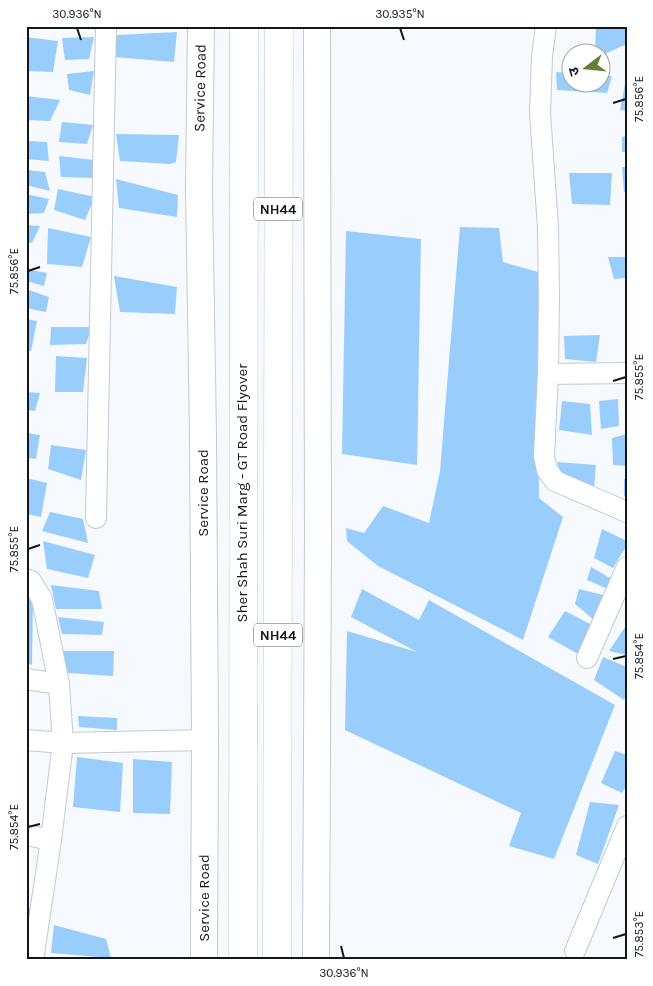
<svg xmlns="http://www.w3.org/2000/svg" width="653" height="986" viewBox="0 0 653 986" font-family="Karla,'Noto Sans Devanagari',sans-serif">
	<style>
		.building { fill: #99cdfb }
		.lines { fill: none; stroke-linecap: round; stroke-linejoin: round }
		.minor-casing { stroke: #c1cbd3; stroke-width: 22 }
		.tertiary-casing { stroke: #c1cbd3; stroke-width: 28 }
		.trunk-casing { stroke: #c1cbd3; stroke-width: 29 }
		.minor { stroke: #fff; stroke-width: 20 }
		.tertiary { stroke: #fff; stroke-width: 26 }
		.trunk { stroke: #fff; stroke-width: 28 }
		.ticks { fill: none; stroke: #14171a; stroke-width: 2 }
		.labels { text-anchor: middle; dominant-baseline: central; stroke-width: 4; stroke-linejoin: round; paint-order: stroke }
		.shield { fill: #fff; stroke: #5a5d5f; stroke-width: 1 }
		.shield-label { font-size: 14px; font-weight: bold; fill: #14171a }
		.street-label { font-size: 15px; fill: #14171a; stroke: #fff }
		.neatline { fill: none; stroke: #14171a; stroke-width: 2 }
		.ticks-label { font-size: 12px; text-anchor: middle; fill: #14171a }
	</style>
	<rect width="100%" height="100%" fill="#f6f9fd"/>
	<path class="building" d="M596 26H625L627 44 600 56V52H595Z
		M177 32 174 62 114 57 117 35Z
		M26 37 58 41 53 72 26 71Z
		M94 37 89 59 65 60 62 38Z
		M94 71 90 95 69 90 67 74Z
		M556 72 570 73V82H600V75L612 76 607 93 557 90Z
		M625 84H627V111L620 110Z
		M26 96 60 100 50 121 26 120Z
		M62 122 93 125 87 144 59 142Z
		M116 134 179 135 176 162 170 164 120 161Z
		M627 136V152H622V137Z
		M26 141 47 142 49 161 26 159Z
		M59 156 94 160 95 178 61 177Z
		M622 167H627V192H624Z
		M26 170 45 172 50 191 26 185Z
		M569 173H612L610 205 572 204Z
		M116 179 178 195 177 217 119 208Z
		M58 189 95 197 85 220 54 210Z
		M26 194 49 199 44 213 26 214Z
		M26 225 40 226 32 243 26 242Z
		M460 227 499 228 503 262 538 272 539 498 563 517 523 640 378 566 347 541 346 528 364 533 383 506 429 523 440 471Z
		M48 228 91 237 82 267 47 264Z
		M346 231 421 239 417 465 342 454Z
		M608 257H627V278L614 279Z
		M26 269 47 273 44 286 26 281Z
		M114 276 177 287 175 314 120 312Z
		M26 289 49 297 46 312 26 308Z
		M26 319 37 321 31 351H26Z
		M51 327H92L86 344 50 345Z
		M600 335 596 362 565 359 564 336Z
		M56 356 87 358 83 392H55Z
		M26 392 40 393 35 411 26 410Z
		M618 399 619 426 601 429 599 401Z
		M562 401 590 404 592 435 559 430Z
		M26 433 40 435 36 459 26 458Z
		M627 434V466L613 465 612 438Z
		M51 445 86 450 81 480 48 469Z
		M557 462 596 465 594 489 561 473Z
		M26 478 47 483 41 517 26 514Z
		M624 479H627V498L624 496Z
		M50 512 83 519 88 543 42 531Z
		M602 529 627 541V545L613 568 594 558Z
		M43 541 95 555 88 578 47 569Z
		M591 567 610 578 608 589 587 580Z
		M51 585 99 591 102 609H56Z
		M362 589 419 620 429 600 615 705 554 859 509 846 521 813 345 730 347 631 417 652 351 617Z
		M579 589 603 595 594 620 575 604Z
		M26 596 33 597 32 665 26 663Z
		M565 611 592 625 578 654 548 637Z
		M58 617 104 622 102 635 62 634Z
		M627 624V655L609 651Z
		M62 651H114L113 676 68 673Z
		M603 657 627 667V691L624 700 594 680Z
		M78 716 117 718V730L79 727Z
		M615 751 627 755V785L622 793 601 783Z
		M77 757 123 763 120 812 73 807Z
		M133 759 172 762 170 814 133 813Z
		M590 802 619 805 598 864 576 855Z
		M26 908 33 909 26 923Z
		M54 925 106 939 111 958 51 953Z"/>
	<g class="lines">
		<defs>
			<path id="minor" d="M546 26 542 56 540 113 548 228 549 296 548 374 544 456 547 470 555 481 627 512
				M548 374 627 373
				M96 518 106 26
				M26 579 31 581 42 599 59 684
				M587 658 627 567
				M26 679 59 684 63 743 51 840 33 960
				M26 740 63 743 205 740
				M26 835 51 840
				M575 951 627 826"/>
			<path id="tertiary" d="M201 26 199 189 203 437 205 740 204 960
				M316 960 318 538 317 26"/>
			<path id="trunk" d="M243 960 244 26
				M277 960 279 26"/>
		</defs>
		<use href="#minor" class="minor-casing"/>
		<use href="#tertiary" class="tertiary-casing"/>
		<use href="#trunk" class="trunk-casing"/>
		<use href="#minor" class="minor"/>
		<use href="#tertiary" class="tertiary"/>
		<use href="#trunk" class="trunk"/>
	</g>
	<path class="ticks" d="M77 28 81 40M400 28 404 40M613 103 626 99M28 271 40 267M613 381 626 377M28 549 40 545M613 659 626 656M28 827 40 824M613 938 626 934M341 946 344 958"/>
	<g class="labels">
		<g class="shield">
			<rect x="254" y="197.5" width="48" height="23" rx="4"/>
			<rect x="254" y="623.5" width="48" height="23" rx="4"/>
		</g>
		<g class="shield-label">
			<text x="278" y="209">NH44</text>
			<text x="278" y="635">NH44</text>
		</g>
		<g class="street-label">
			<text transform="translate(200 88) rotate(-89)">Service Road</text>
			<text transform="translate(203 493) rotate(-90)">Service Road</text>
			<text transform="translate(242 493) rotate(-90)">Sher Shah Suri Marg - GT Road Flyover</text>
			<text transform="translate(204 898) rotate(-90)">Service Road</text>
		</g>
	</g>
	<rect width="653" height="986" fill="none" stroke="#ffffff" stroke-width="55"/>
	<g transform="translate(586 68) rotate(254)"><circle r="24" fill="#ffffff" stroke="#a1a2a3"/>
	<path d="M0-4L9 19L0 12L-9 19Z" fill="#668033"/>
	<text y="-8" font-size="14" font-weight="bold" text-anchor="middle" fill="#14171a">उ</text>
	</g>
	<rect x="28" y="28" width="598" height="930" class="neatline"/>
	<g class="ticks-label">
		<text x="77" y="18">30.936°N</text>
		<text x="400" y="18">30.935°N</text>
		<text transform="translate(639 99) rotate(-90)" y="4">75.856°E</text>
		<text transform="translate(14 271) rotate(-90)" y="4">75.856°E</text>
		<text transform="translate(639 377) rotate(-90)" y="4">75.855°E</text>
		<text transform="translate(14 549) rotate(-90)" y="4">75.855°E</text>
		<text transform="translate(639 656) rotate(-90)" y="4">75.854°E</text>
		<text transform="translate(14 827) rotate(-90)" y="4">75.854°E</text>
		<text transform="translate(639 934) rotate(-90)" y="4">75.853°E</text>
		<text x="344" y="977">30.936°N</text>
	</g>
</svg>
